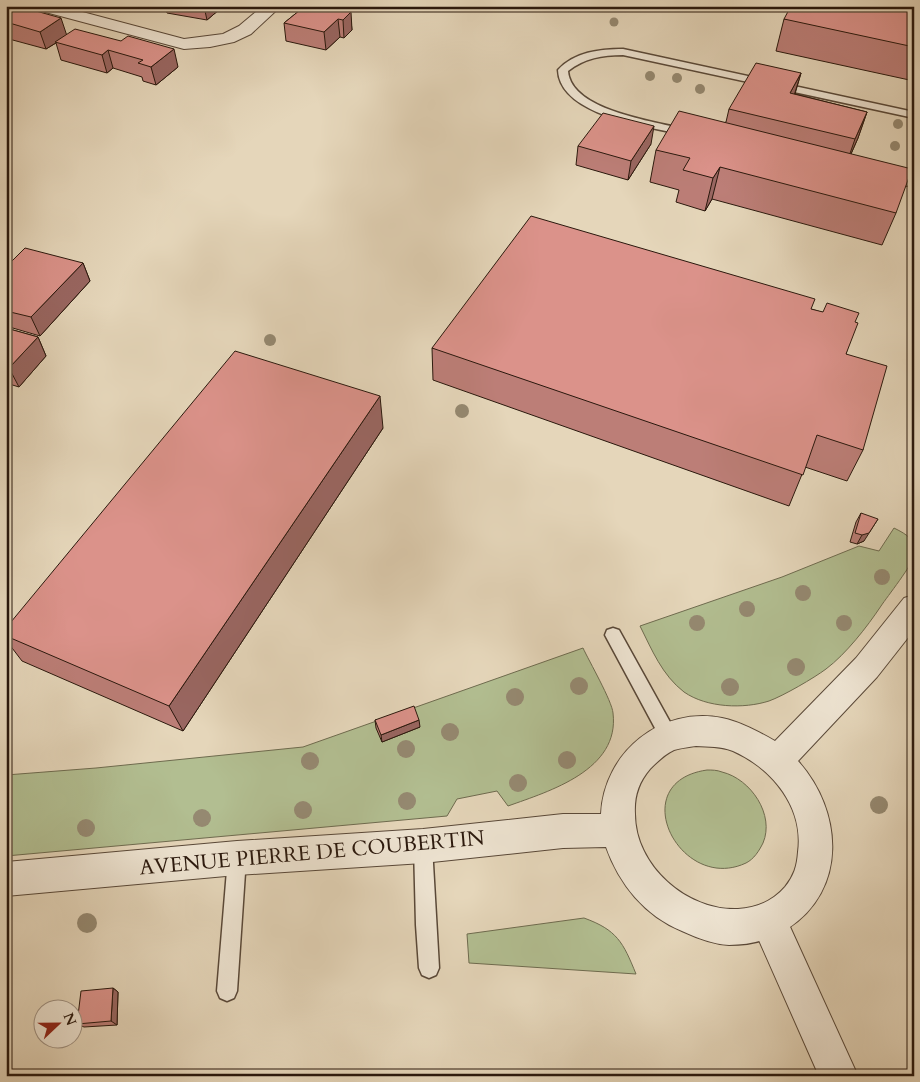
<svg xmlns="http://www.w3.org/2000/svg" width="920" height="1082" viewBox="0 0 920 1082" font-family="Cardo,serif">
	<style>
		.green { fill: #b2be91; stroke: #6e6b4f }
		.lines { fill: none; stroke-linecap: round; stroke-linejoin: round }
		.service-casing { stroke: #594838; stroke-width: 3 }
		.minor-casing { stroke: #594838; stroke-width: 2 }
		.tertiary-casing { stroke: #594838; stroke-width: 2 }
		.service { fill: #eee4d2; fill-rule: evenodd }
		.minor { fill: #eee4d2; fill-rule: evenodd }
		.tertiary { fill: #eee4d2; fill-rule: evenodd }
		.tree { fill: #958971 }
		.wall { fill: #bc7e77; stroke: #2a180d }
		.shaded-wall { fill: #996661; stroke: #2a180d }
		.building { fill: #db928a; stroke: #2a180d }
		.labels { text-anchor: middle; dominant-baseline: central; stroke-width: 4; stroke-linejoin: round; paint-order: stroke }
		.near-street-label { font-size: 21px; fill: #2a180d; stroke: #eee4d2 }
	</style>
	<rect width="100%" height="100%" fill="#e5d6ba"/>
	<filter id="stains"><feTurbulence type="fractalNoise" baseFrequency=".004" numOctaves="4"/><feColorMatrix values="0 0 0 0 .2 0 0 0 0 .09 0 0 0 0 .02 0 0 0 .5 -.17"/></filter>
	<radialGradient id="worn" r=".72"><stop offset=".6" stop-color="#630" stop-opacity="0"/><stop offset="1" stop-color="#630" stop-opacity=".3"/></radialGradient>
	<path class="green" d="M894 528C908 535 915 539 914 556 913 564 887 597 881 606 867 627 846 654 826 669 814 678 783 696 769 701 744 709 707 708 684 692 662 675 652 650 640 626L782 577 859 546 879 551Z
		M583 648C589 661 612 701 613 713 620 770 550 791 508 806L497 791 457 799 447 816 6 856V775L96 768 303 747Z
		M707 770C712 770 717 770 722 772 751 779 775 815 763 843 759 851 754 859 746 863 680 894 623 782 707 770Z
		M584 918C617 930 623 942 636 974L469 963 467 934Z"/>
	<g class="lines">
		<defs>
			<path id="service" d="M623 49 914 112V118L623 55C602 55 585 58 568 71 571 112 660 122 693 131L694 133 693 135 689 136C653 127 560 117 558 70 574 52 600 49 623 49Z
				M888 179 914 180V186L884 184 883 182Z
				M613 628 619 630 675 731 678 737 675 743 669 745 663 743 605 635 607 630Z
				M423 837 430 839 432 846 439 968 436 975 429 978 422 975 419 968 416 925 414 846 416 839Z
				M237 849 244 851 246 858 237 991 234 998 227 1001 220 998 217 991 228 858 230 851Z"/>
			<path id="minor" d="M32 6H60L184 39 223 34 239 26 263 6H281L251 34 234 42 210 47 184 49 34 9Z
				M768 902 781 907 858 1076H819L750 920 755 907Z"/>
			<path id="tertiary" d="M914 595V630L877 677 798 761C843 811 848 890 787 929 771 940 749 945 729 945 713 944 697 938 682 931 645 916 619 884 606 847L563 848 423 863 237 875 6 896V862L237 841 423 829 563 814H601C604 752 661 706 722 718 741 722 759 732 775 741L856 658 904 598ZM696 746C709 747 721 746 733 751 773 769 804 808 798 852 797 866 794 876 785 887 773 901 756 908 738 909 687 911 635 866 635 814 634 797 638 783 650 769 657 762 665 754 674 750 681 748 689 747 696 746Z"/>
		</defs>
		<use href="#service" class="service-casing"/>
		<use href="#minor" class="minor-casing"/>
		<use href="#tertiary" class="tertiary-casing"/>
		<use href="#service" class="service"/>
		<use href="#minor" class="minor"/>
		<use href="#tertiary" class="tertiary"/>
	</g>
	<g class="tree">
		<circle cx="614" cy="22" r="4.5"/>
		<circle cx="650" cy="76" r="5"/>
		<circle cx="677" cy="78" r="5"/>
		<circle cx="700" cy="89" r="5"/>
		<circle cx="898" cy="124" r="5"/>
		<circle cx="895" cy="146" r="5"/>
		<circle cx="270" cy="340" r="6"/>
		<circle cx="462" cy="411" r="7"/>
		<circle cx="882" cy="577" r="8"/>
		<circle cx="803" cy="593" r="8"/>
		<circle cx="747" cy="609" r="8"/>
		<circle cx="697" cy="623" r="8"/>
		<circle cx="844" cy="623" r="8"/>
		<circle cx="796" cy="667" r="9"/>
		<circle cx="579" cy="686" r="9"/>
		<circle cx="730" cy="687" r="9"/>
		<circle cx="515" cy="697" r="9"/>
		<circle cx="450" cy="732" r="9"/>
		<circle cx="406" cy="749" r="9"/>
		<circle cx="567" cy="760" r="9"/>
		<circle cx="310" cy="761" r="9"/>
		<circle cx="518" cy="783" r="9"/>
		<circle cx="407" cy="801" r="9"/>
		<circle cx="879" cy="805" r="9"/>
		<circle cx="303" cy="810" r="9"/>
		<circle cx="202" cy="818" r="9"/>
		<circle cx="86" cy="828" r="9"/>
		<circle cx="87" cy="923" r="10"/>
	</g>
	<path class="wall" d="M165 6H220V9L207 20 167 13Z
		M305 6H356L350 12 352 30 344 38 340 37 326 50 286 41 284 23Z
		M359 6H369L367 8Z
		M914 6V81L776 51 784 19Z
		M6 9 66 35 178 67 156 85 143 81 142 77 113 68 107 73 61 60 56 43 46 49 9 39 6 41Z
		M801 73 795 94 867 112 858 138 851 154 896 213 882 245 712 199 705 211 676 202 679 190 650 182 656 150 726 122 729 109Z
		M651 144 628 180 576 165 578 146Z
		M83 263 90 281 40 336 6 326V267Z
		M811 309 855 322 846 354 863 450 847 481 805 467 789 506 433 380 432 348Z
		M6 328 38 337 46 356 19 387 6 383Z
		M383 428 183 731 22 661 6 640V628Z
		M861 513 864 541 857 544 850 542 856 522Z
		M375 720 420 727 382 742 376 728Z
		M113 988 118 992 117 1025 84 1027 77 1024Z"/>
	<path class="shaded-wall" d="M211 6H220V9L207 20 205 11Z
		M346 6H356L346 16Z
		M351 12 352 30 344 38 343 20Z
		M61 18 67 36 46 49 40 32Z
		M338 19 340 37 326 50 324 32Z
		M6 31 9 39 6 41Z
		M174 49 178 67 156 85 151 67Z
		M108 50 113 68 107 73 102 55Z
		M801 73 793 99 790 93Z
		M867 112 858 138 846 165 855 139Z
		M654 126 651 144 628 180 631 161Z
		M720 167 712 199 705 211 713 178Z
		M83 263 90 281 40 336 31 317Z
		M38 337 46 356 19 387 9 368Z
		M380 396 383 428 183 731 169 706Z
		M878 519 864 541 857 544 862 535Z
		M419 720 420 727 382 742 381 735Z
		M113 988 118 992 117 1025 111 1021Z"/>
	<path class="building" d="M11 6H18L61 18 40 32 6 22V9Z
		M177 6H211L205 11Z
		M305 6H325L351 12 343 20 338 19 324 32 284 23Z
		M791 6H914V47L784 19Z
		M75 29 121 41 128 36 174 49 151 67 138 63 143 60 108 50 102 55 55 42Z
		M756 63 801 73 790 93 867 112 855 139 729 109Z
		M679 111 912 169 896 213 720 167 713 178 683 170 690 158 656 150Z
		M603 113 654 126 631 161 578 146Z
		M531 216 815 299 811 309 823 312 827 303 859 313 855 322 858 323 846 354 887 366 863 450 817 435 803 475 432 348Z
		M25 248 83 263 31 317 6 311V267Z
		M6 328 38 337 9 368H6Z
		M235 351 380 396 169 706 6 636V628Z
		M861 513 878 519 869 533 862 535 855 533Z
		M414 706 419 720 381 735 375 720Z
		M113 988 111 1021 77 1024 81 991Z"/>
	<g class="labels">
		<g class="near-street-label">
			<text transform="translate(312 853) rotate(-5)">AVENUE PIERRE DE COUBERTIN</text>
		</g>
	</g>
	<rect width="920" height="1082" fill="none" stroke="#e5d6ba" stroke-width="25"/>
	<rect x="8" y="8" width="905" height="1067" fill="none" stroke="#2a180d" stroke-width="2.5"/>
	<rect x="12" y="12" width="895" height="1057" fill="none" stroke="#2a180d"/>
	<g transform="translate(58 1024) rotate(68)"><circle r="24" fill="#eee4d2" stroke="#a09283"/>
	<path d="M0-4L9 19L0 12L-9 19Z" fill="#8f2418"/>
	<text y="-8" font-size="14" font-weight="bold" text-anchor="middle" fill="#2a180d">N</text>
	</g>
	<rect width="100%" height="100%" filter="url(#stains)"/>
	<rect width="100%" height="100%" fill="url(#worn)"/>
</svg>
